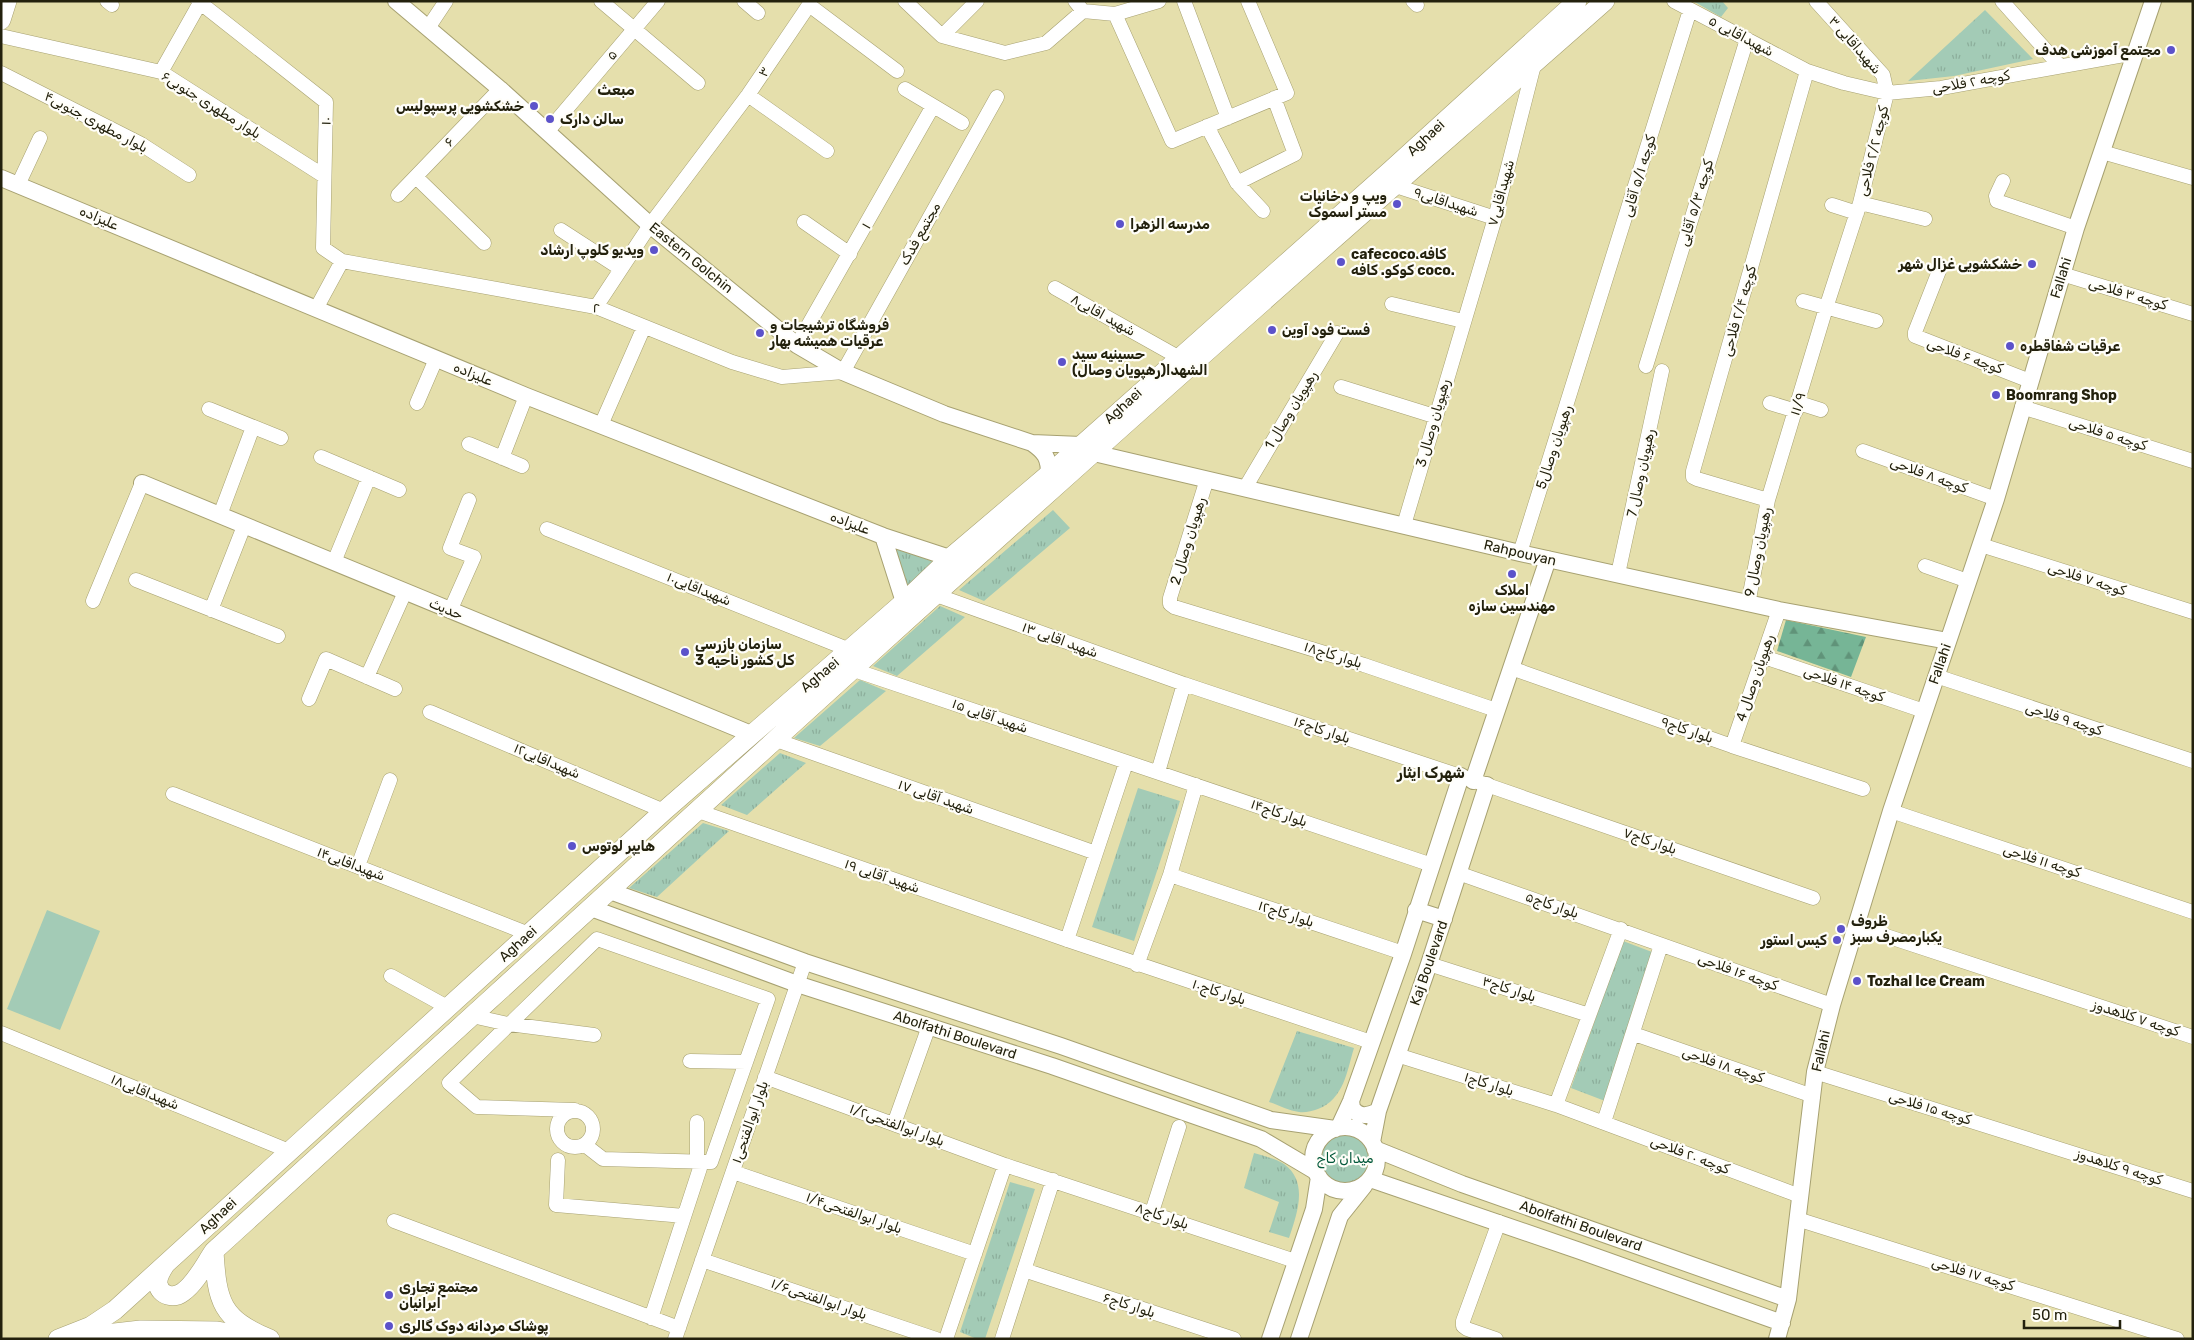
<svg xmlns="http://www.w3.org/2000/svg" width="2194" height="1340" viewBox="0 0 2194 1340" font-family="Rubik,'Noto Sans Arabic',sans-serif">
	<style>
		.grass { fill: url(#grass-tufts) }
		.forest { fill: url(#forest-firs) }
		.garden { fill: #a3cbb6 }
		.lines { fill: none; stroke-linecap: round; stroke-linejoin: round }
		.minor-casing { stroke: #a7a171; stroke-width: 15 }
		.tertiary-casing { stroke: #a7a171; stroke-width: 18 }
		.secondary-casing { stroke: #a7a171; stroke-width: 20 }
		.primary-casing { stroke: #a7a171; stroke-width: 22 }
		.minor { stroke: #fff; stroke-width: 14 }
		.tertiary { stroke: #fff; stroke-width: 16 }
		.secondary { stroke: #fff; stroke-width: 19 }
		.primary { stroke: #fff; stroke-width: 21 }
		.poi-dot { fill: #5c52ca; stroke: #fffef9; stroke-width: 2 }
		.labels { text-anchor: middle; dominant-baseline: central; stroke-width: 4.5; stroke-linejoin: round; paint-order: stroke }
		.street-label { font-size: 14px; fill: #23210d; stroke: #fffef9 }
		.poi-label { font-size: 14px; font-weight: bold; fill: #23210d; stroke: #fffef9; text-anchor: start }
		.park-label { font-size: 14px; fill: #02583b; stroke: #fffef9 }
		.neighbourhood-label { font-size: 15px; font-weight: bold; fill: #23210d; stroke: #fffef9 }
	</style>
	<defs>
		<pattern id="grass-tufts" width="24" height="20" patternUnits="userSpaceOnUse" patternTransform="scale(1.25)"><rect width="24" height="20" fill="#a3cbb6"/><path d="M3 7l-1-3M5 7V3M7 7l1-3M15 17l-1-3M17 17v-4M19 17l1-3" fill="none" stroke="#8cae9b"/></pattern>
		<pattern id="forest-firs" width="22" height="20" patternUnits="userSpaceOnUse" patternTransform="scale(1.25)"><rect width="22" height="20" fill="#76b596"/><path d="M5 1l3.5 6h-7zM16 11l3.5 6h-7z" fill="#609379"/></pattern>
	</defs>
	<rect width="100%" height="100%" fill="#e5dfac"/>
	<path class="grass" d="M1693 1H1722L1728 8 1721 17Z
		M1985 10 2033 59 1954 76 1908 81Z
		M1053 510 1070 528 984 601 959 590Z
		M891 545 936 563 908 591Z
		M940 606 965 617 897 676 873 666Z
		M860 680 886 691 820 746 794 738Z
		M780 753 806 763 747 815 721 805Z
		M1138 788 1180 801 1134 941 1092 927Z
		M703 823 729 831 657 897 629 888Z
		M1623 941 1652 952 1605 1101 1571 1088Z
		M1297 1031 1354 1048C1347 1071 1344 1099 1318 1109 1312 1111 1305 1113 1299 1112 1289 1111 1279 1105 1269 1102Z
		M1320 1158a25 25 0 1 1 50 0a25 25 0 1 1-50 0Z
		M1254 1153C1264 1156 1276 1159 1284 1164 1309 1182 1297 1214 1289 1238L1269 1232 1279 1202 1244 1188Z
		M1010 1182 1035 1189 985 1339H977L960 1332Z"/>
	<path class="forest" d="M1786 620 1866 637 1851 677 1777 651Z"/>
	<path class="garden" d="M47 910 100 931 60 1030 7 1009Z"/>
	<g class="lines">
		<defs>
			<path id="minor" d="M107 1 112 5
				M198 1 326 102 323 248 342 261 596 307 732 362 782 377 843 372 997 97
				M601 1 698 83
				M744 1 758 13
				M905 1 942 36 1005 53 1046 43 1083 11
				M1075 1 1083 11 1115 14 1159 1
				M1184 1 1228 118
				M1413 1 1417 5
				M1674 1 1807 71 1844 83 1887 93 1941 88 2135 53
				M2002 1 2059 65
				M1115 14 1172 141 1287 93 1248 1
				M428 28 446 1
				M1 36 161 72 324 176
				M942 36 977 1
				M161 72 201 1
				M1 73 141 144 189 175
				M905 89 962 123
				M748 95 827 151
				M1207 126 1237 183 1263 211
				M547 132 658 1
				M2102 152 2193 178
				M416 177 484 243
				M2003 181 1996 196 1997 201 2076 228
				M1237 183 1295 154 1274 98
				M18 185 40 138
				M1396 186 1495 218
				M398 195 500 89
				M1860 203 1925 219
				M1832 205 1857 213
				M804 222 850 254
				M561 230 621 269
				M1941 266 1915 332V336L2030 381
				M2062 274 2193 314
				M1055 288 1178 357
				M1803 301 1876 321
				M1392 304 1463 321
				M596 307 650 225 748 95 809 5 897 71
				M316 309 342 261
				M797 345 933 106
				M1646 366 1747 39
				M1341 387 1434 416
				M417 403 436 359
				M1770 403 1796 411
				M1799 403 1821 410
				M2022 407 2193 461
				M209 409 281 438
				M601 425 644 327
				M469 444 522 466
				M1863 451 1996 499
				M321 457 399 490
				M502 458 526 396
				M1207 479 1170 598V604L1174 607 1364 665 1496 710
				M1245 488 1337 333
				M1768 500 1697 479 1693 477V471L1807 71
				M220 515 253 427
				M1404 525 1495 218 1534 65
				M547 529 850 650
				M1981 545 2193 612
				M1520 553 1690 10
				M334 562 369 477
				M1925 566 1968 581
				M1618 574 1662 371
				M136 580 278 636
				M936 595 1184 684 1487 785 1813 898
				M93 601 142 483
				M1748 604 1768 500 1826 308 1860 203 1887 93 1883 75 1816 1
				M211 610 244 526
				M450 611 474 557 450 548 469 500
				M1764 657 1924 711
				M1511 668 1732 746 1863 789
				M854 670 1432 865
				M1936 676 2193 761
				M367 677 405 592
				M309 699 326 659 395 689
				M430 712 664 811
				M776 740 1096 853
				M1732 746 1779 610
				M1158 772 1184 684
				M173 794 529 934
				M698 811 1067 940 1371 1042
				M1891 811 2193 912
				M358 866 390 780
				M1458 873 1832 1005
				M1170 875 1403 953
				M1856 926 2193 1037
				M1067 940 1126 763
				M1429 964 1589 1015
				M1137 965 1170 875 1196 785
				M391 976 449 1008
				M472 1016 508 1024 594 1035
				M1 1033 289 1151
				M1634 1034 1813 1096
				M1397 1055 1556 1105 1800 1196
				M690 1061 746 1062
				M1815 1072 2193 1191
				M765 1077 1005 1165 1295 1261
				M1556 1105 1621 929
				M575 1110 477 1107 449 1083 597 939 768 999 711 1162 603 1159 585 1145
				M557 1129a18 18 0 1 1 36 0a18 18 0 1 1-36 0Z
				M1604 1122 1661 945
				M894 1124 929 1026
				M558 1160 556 1205 684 1216
				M697 1161V1122
				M733 1172 975 1254
				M1152 1212 1179 1127
				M1797 1219 2177 1339
				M394 1221 679 1328
				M702 1260 936 1339
				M1024 1270 1234 1339
				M651 1318 700 1168
				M675 1339 805 962
				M946 1339 1005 1165
				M1002 1339 1053 1180
				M1496 1339 1467 1329 1463 1326V1321L1499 1222"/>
			<path id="tertiary" d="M396 1 500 89 650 225 797 345 843 372 944 414 1032 443 1081 445
				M1 178 526 396 883 536 950 558
				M1032 443C1045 452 1049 458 1049 474
				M1094 453 1520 553 1779 610 1948 641
				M142 483 751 734
				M883 536 904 602
				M1473 781 1548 559
				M610 891 805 962 1061 1046 1271 1120 1335 1129
				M591 908 797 984 1052 1066 1261 1139 1315 1171
				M1416 910 1444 919
				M1351 1101 1352 1108C1359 1118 1368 1116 1378 1111
				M1339 1127 1351 1101 1403 954 1461 776
				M1313 1159a32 32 0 1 1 64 0a32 32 0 1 1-64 0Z
				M1372 1142 1378 1111 1429 964 1487 785
				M1375 1149 1462 1184 1788 1299
				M1370 1179 1580 1251 1782 1323
				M1270 1339 1314 1209 1319 1177
				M1299 1339 1340 1216 1364 1186
				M1777 1339 1788 1299 1815 1072 1832 1005 1891 811 1996 499 2076 228 2153 1"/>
			<path id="secondary" d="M1 20 7 1
				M165 1265C161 1271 157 1277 158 1284 160 1296 174 1299 183 1292 196 1283 205 1264 214 1251
				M58 1339 91 1326 115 1310 664 811 904 602 950 558 1049 474 1391 170 1577 1
				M270 1339C221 1319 217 1302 214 1251 564 933 912 612 1266 299 1378 199 1492 101 1605 1"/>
			<path id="primary" d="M71 1339 141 1331 217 1332 256 1339"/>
		</defs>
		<use href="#minor" class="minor-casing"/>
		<use href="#tertiary" class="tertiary-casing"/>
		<use href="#secondary" class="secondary-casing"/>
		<use href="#primary" class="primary-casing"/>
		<use href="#minor" class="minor"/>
		<use href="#tertiary" class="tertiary"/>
		<use href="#secondary" class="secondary"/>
		<use href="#primary" class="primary"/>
	</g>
	<g class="poi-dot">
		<circle cx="2171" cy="50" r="5"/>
		<circle cx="534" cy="106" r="5"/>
		<circle cx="550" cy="119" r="5"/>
		<circle cx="1397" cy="204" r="5"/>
		<circle cx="1120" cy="224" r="5"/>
		<circle cx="654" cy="250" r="5"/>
		<circle cx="1341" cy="262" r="5"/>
		<circle cx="2032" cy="264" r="5"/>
		<circle cx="1272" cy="330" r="5"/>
		<circle cx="760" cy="333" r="5"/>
		<circle cx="2010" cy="346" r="5"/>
		<circle cx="1062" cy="362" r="5"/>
		<circle cx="1996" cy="395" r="5"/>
		<circle cx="1512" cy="574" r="5"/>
		<circle cx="685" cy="652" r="5"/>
		<circle cx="572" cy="846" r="5"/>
		<circle cx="1841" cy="929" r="5"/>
		<circle cx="1837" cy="940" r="5"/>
		<circle cx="1857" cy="981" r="5"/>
		<circle cx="389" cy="1295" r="5"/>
		<circle cx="389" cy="1326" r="5"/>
	</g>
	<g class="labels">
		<g class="street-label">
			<text transform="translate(1741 36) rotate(28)">۵ شهیداقایی</text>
			<text transform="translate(1855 45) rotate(49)">۳ شهیداقایی</text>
			<text transform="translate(612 55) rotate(-50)">۵</text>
			<text transform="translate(764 72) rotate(-56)">۳</text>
			<text transform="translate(1971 82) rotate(-10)">کوچه ۲ فلاحی</text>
			<text transform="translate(211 105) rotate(32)">بلوار مطهری جنوبی۶</text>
			<text transform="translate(326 121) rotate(-89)">۱۰</text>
			<text transform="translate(96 122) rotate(28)">بلوار مطهری جنوبی۴</text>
			<text transform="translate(1426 138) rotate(-43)">Aghaei</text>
			<text transform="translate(449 142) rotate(-46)">۶</text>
			<text transform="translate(1873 151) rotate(-76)">کوچه ۲/۲ فلاحی</text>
			<text transform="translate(1639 176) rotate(-73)">کوچه ۵/۱ آقایی</text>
			<text transform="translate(1501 193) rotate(-75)">شهیداقایی۷</text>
			<text transform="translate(1446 202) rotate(18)">شهیداقایی۹</text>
			<text transform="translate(1696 203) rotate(-73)">کوچه ۵/۳ آقایی</text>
			<text transform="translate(99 218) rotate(23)">علیزاده</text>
			<text transform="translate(866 226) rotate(-61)">۱</text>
			<text transform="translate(920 234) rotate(-61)">مجتمع فدک</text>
			<text transform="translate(691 258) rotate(39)">Eastern Golchin</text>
			<text transform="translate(2061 278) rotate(-73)">Fallahi</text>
			<text transform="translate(2128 294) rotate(17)">کوچه ۳ فلاحی</text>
			<text transform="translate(596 308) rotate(16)">۲</text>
			<text transform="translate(1739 311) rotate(-74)">کوچه ۲/۴ فلاحی</text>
			<text transform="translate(1103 315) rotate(29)">شهید اقایی۸</text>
			<text transform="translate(1965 356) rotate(20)">کوچه ۶ فلاحی</text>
			<text transform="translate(473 374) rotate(22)">علیزاده</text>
			<text transform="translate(1798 404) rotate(-73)">۱۱/۹</text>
			<text transform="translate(1123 406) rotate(-42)">Aghaei</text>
			<text transform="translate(1291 410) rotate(-59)">1 رهپویان وصال</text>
			<text transform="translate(1433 423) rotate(-74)">3 رهپویان وصال</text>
			<text transform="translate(2108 434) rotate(18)">کوچه ۵ فلاحی</text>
			<text transform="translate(1554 447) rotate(-72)">رهپویان وصال5</text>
			<text transform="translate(1641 473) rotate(-78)">7 رهپویان وصال</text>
			<text transform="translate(1929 475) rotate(20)">کوچه ۸ فلاحی</text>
			<text transform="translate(850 523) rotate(21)">علیزاده</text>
			<text transform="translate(1188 541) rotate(-73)">2 رهپویان وصال</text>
			<text transform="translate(1758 552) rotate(-79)">9 رهپویان وصال</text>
			<text transform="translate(1520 553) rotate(13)">Rahpouyan</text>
			<text transform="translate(2087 579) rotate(18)">کوچه ۷ فلاحی</text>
			<text transform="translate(699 589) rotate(22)">شهیداقایی۱۰</text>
			<text transform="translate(446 609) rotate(22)">حدیث</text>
			<text transform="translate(1060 640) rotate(20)">شهید اقایی ۱۳</text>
			<text transform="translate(1333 655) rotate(17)">بلوار کاج۱۸</text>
			<text transform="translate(1940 664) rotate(-71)">Fallahi</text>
			<text transform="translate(820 675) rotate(-40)">Aghaei</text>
			<text transform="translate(1755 678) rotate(-71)">4 رهپویان وصال</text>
			<text transform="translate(1844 684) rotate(19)">کوچه ۱۴ فلاحی</text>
			<text transform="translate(990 716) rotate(19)">شهید آقایی ۱۵</text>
			<text transform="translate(2064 719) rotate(18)">کوچه ۹ فلاحی</text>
			<text transform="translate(1322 730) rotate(18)">بلوار کاج۱۶</text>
			<text transform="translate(1687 730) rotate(19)">بلوار کاج۹</text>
			<text transform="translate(547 761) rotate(23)">شهیداقایی۱۲</text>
			<text transform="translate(936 797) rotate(19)">شهید آقایی ۱۷</text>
			<text transform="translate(1279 813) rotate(19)">بلوار کاج۱۴</text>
			<text transform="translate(1650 841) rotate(19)">بلوار کاج۷</text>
			<text transform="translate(2042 861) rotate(18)">کوچه ۱۱ فلاحی</text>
			<text transform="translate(351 864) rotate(21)">شهیداقایی۱۴</text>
			<text transform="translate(882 876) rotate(19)">شهید آقایی ۱۹</text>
			<text transform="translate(1552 905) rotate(19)">بلوار کاج۵</text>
			<text transform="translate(1286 914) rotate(18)">بلوار کاج۱۲</text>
			<text transform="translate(518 944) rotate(-42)">Aghaei</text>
			<text transform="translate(1429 963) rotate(-71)">Kaj Boulevard</text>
			<text transform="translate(1738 972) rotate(20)">کوچه ۱۶ فلاحی</text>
			<text transform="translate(1509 989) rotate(18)">بلوار کاج۳</text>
			<text transform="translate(1219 992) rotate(18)">بلوار کاج۱۰</text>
			<text transform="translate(2136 1018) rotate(18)">کوچه ۷ کلاهدوز</text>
			<text transform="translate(955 1035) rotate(18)">Abolfathi Boulevard</text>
			<text transform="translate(1821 1051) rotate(-77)">Fallahi</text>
			<text transform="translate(1723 1065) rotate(19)">کوچه ۱۸ فلاحی</text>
			<text transform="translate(1489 1084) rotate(17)">بلوار کاج۱</text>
			<text transform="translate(145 1092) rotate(22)">شهیداقایی۱۸</text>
			<text transform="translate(1930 1108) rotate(17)">کوچه ۱۵ فلاحی</text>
			<text transform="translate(750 1122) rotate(-71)">بلوار ابوالفتحی۱</text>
			<text transform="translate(897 1125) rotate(20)">بلوار ابوالفتحی۱/۲</text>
			<text transform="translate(1690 1155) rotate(21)">کوچه ۲۰ فلاحی</text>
			<text transform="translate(2119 1167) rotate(18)">کوچه ۹ کلاهدوز</text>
			<text transform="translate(854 1213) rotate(19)">بلوار ابوالفتحی۱/۴</text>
			<text transform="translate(218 1216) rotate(-43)">Aghaei</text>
			<text transform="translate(1162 1216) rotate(19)">بلوار کاج۸</text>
			<text transform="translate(1581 1226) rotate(19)">Abolfathi Boulevard</text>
			<text transform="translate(1973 1274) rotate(17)">کوچه ۱۷ فلاحی</text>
			<text transform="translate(819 1299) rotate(19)">بلوار ابوالفتحی۱/۶</text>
			<text transform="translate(1129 1305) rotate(18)">بلوار کاج۶</text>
		</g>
		<g class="poi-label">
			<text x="2161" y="50" text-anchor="end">مجتمع آموزشی هدف</text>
			<text x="524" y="106" text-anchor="end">خشکشویی پرسپولیس</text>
			<text x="560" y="119">سالن دارک</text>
			<text x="1387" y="196" text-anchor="end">ویپ و دخانیات<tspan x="1387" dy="16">مستر اسموک</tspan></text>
			<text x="1130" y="224">مدرسه الزهرا</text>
			<text x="644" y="250" text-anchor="end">ویدیو کلوپ ارشاد</text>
			<text x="1351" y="254">cafecoco.کافه<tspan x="1351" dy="16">کوکو. کافه coco.</tspan></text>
			<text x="2022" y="264" text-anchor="end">خشکشویی غزال شهر</text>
			<text x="770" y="325">فروشگاه ترشیجات و<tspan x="770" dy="16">عرقیات همیشه بهار</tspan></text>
			<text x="1282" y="330">فست فود آوین</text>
			<text x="2020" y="346">عرقیات شفاقطره</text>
			<text x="1072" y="354">حسینیه سید<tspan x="1072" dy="16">الشهدا(رهپویان وصال)</tspan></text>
			<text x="2006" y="395">Boomrang Shop</text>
			<text x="1512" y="590" text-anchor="middle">املاک<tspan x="1512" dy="16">مهندسین سازه</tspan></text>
			<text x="695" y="644">سازمان بازرسی<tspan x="695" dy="16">کل کشور ناحیه 3</tspan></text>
			<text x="582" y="846">هایپر لوتوس</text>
			<text x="1851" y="921">ظروف<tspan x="1851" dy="16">یکبارمصرف سبز</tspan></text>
			<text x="1827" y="940" text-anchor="end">کیس استور</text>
			<text x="1867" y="981">Tozhal Ice Cream</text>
			<text x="399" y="1287">مجتمع تجاری<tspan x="399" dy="16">ایرانیان</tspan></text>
			<text x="399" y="1326">پوشاک مردانه دوک گالری</text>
		</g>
		<g class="park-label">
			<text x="1345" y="1158">میدان کاج</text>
		</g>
		<g class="neighbourhood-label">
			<text x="616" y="90">مبعث</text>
			<text x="1431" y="773">شهرک ایثار</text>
		</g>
	</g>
	<rect width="2194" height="1340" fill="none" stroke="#23210d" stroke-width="5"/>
	<path d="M2024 1320v8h96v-8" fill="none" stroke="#23210d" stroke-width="2.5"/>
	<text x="2032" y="1320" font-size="15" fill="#23210d" stroke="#fffef9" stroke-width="4" paint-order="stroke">50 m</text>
</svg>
